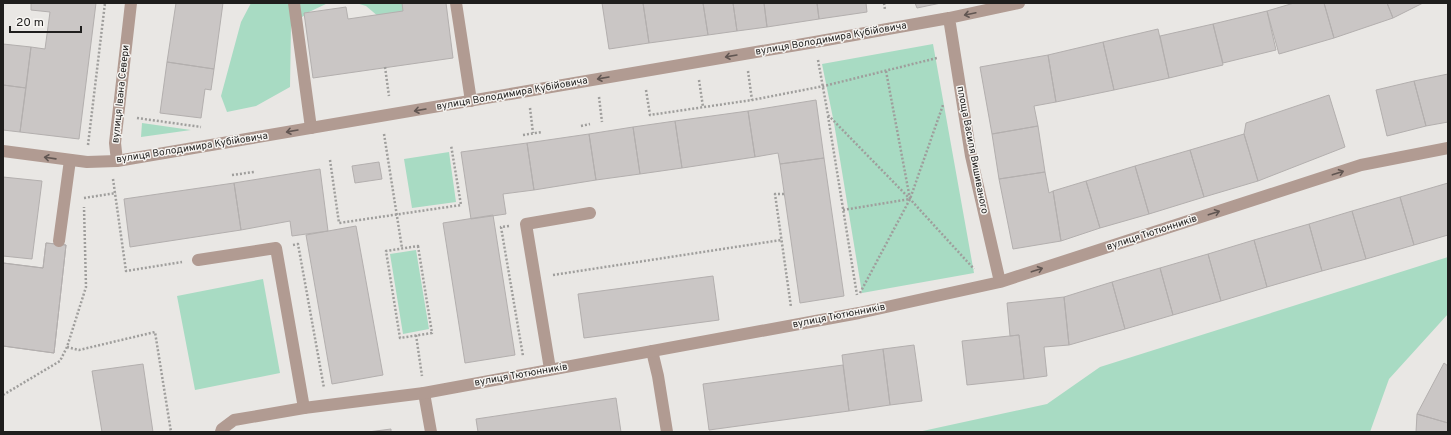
<svg xmlns="http://www.w3.org/2000/svg" width="1451" height="435" viewBox="0 0 1451 435" font-family="Overpass,sans-serif">
	<style>
		.green { fill: #a8dbc3 }
		.building { fill: #cac6c5; stroke: #b3afae }
		.lines { fill: none; stroke-linecap: round; stroke-linejoin: round }
		.path { stroke: #9f9e9c; stroke-width: 2.5; stroke-dasharray: 2 2; stroke-linecap: butt }
		.lane { stroke: #b19b92; stroke-width: 12 }
		.street { stroke: #b19b92; stroke-width: 12 }
		.oneway { stroke: #615652 }
		.labels { text-anchor: middle; dominant-baseline: central; stroke-width: 3; stroke-linejoin: round; paint-order: stroke }
		.street-label { font-size: 10px; fill: #1f1e1d; stroke: #f6f4f1 }
	</style>
	<rect width="100%" height="100%" fill="#e9e7e4"/>
	<path class="green" d="M251 3H328L309 12 291 25 290 87 256 106 227 112 221 96 241 22Z
		M356 3H418L408 13 379 17 366 6Z
		M933 44 974 273 862 293 834 123 822 64Z
		M142 123 191 130 141 137Z
		M449 152 456 202 412 208 404 159Z
		M416 250 429 329 403 334 390 254Z
		M1448 257V314L1389 379 1370 432H918L1047 404 1100 367Z
		M263 279 280 373 195 390 177 296Z"/>
	<path class="building" d="M31 3H96L79 139 20 132 31 47 45 49 50 12 31 10Z
		M176 3H223L214 69 167 62Z
		M402 3H446L453 58 313 78 304 13 346 7 348 19 403 11Z
		M602 3H643L649 43 609 49Z
		M643 3H703L708 35 649 43Z
		M703 3H733L737 31 708 35Z
		M733 3H764L767 27 737 31Z
		M764 3H817L819 19 767 27Z
		M817 3H866L867 12 819 19Z
		M915 3H941L917 8Z
		M1294 3H1324L1334 38 1279 54 1267 11Z
		M1324 3H1387L1393 18 1334 38Z
		M1387 3H1423L1393 18Z
		M1267 11 1276 50 1223 63 1213 24Z
		M1213 24 1223 65 1169 78 1160 36Z
		M1158 29 1169 78 1114 90 1103 42Z
		M1103 42 1114 90 1056 102 1048 55Z
		M3 44 31 47 26 88 3 85Z
		M1048 55 1056 102 1034 106 1038 126 992 134 980 67Z
		M167 62 214 69 211 90 205 89 201 118 160 113Z
		M1448 74V122L1426 126 1414 81Z
		M1414 81 1426 126 1387 136 1376 90Z
		M3 85 26 88 20 132 3 130Z
		M1329 95 1345 147 1258 181 1244 134 1246 123Z
		M816 100 824 158 780 164 778 153 755 157 748 111Z
		M748 111 755 157 682 168 675 121Z
		M675 121 682 168 640 174 633 127Z
		M1038 126 1045 172 999 179 992 134Z
		M633 127 640 174 596 180 589 134Z
		M589 134 596 180 534 190 527 143Z
		M1244 134 1258 181 1204 197 1190 150Z
		M527 143 534 190 503 194 506 214 471 219 461 152Z
		M1190 150 1204 197 1149 214 1135 166Z
		M824 158 844 296 800 303 780 164Z
		M379 162 382 179 355 183 352 166Z
		M1135 166 1149 214 1100 228 1086 181Z
		M320 169 328 231 292 236 290 221 241 230 234 183Z
		M1045 172 1049 193 1053 191 1061 241 1013 249 999 179Z
		M3 177 42 181 32 259 3 256Z
		M1086 181 1100 228 1061 241 1053 191Z
		M234 183 241 230 130 247 124 199Z
		M1448 183V235L1414 245 1400 197Z
		M1400 197 1414 245 1366 259 1352 211Z
		M1352 211 1366 259 1322 271 1309 224Z
		M493 215 515 355 465 363 443 223Z
		M1309 224 1322 271 1267 287 1254 240Z
		M356 226 383 375 332 384 306 235Z
		M1254 240 1267 287 1221 301 1208 254Z
		M46 243 66 245 54 353 3 346V263L43 268Z
		M46 243 66 245 54 353 3 346V263L43 268Z
		M1208 254 1221 301 1173 315 1160 268Z
		M1160 268 1173 315 1125 329 1112 282Z
		M713 276 719 320 584 338 578 294Z
		M1112 282 1125 329 1069 345 1064 297Z
		M1064 297 1069 345 1044 347 1047 376 1024 379 1019 335 1010 336 1007 303Z
		M1019 335 1024 379 967 385 962 341Z
		M914 345 922 401 890 405 883 349Z
		M883 349 890 405 849 411 842 355Z
		M1444 363 1448 366V423L1417 414Z
		M143 364 153 432H102L92 371Z
		M843 365 849 411 709 430 703 384Z
		M616 398 621 432H478L476 419Z
		M1417 414 1448 423V432H1416Z
		M391 429V432H368Z"/>
	<g class="lines">
		<path class="path" d="M884 3 885 10
			M818 60 828 115 910 199 974 269
			M385 67 389 96
			M748 71 752 100
			M699 80 703 107
			M646 90 650 115 752 100 824 86 937 58
			M599 97 602 122
			M530 108 533 133
			M828 116 857 295
			M137 118 201 127
			M581 126 590 124
			M384 134 402 248
			M523 135 542 132
			M88 145 105 3
			M330 160 339 223 461 205 451 145
			M232 175 254 172
			M113 179 126 271 182 262
			M784 194H775L791 307
			M84 198 116 193
			M843 210 910 199 886 71
			M509 226 501 227 523 356
			M293 245 298 244 324 388
			M418 246 432 333 400 338 386 251Z
			M553 275 781 240
			M860 293 910 199 943 105
			M416 335 422 376
			M67 347 79 350 155 332 171 432
			M3 395 60 361 67 347 86 287 84 207"/>
		<path class="lane" d="M294 3 311 128
			M456 3 471 101
			M59 241 70 160
			M198 260 276 248 304 408
			M652 351 658 376 667 432
			M550 369 526 224 590 213
			M424 393 431 432"/>
		<path class="street" d="M949 18 971 156 1000 282
			M3 151 87 162 117 161 815 42 949 18 1019 3
			M117 161 115 143 131 3
			M221 432 222 429 234 420 304 408 424 393 859 313 1000 282 1361 165 1448 148"/>
	</g>
	<defs><path id="oneway-shaft" d="M-6 0H5M1.5-3L5.5 0L1.5 3" fill="none" stroke-width="1.6" stroke-linecap="round" stroke-linejoin="round"/></defs>
	<g class="oneway">
		<use href="#oneway-shaft" transform="translate(970 14) rotate(168)"/>
		<use href="#oneway-shaft" transform="translate(731 56) rotate(170)"/>
		<use href="#oneway-shaft" transform="translate(603 78) rotate(170)"/>
		<use href="#oneway-shaft" transform="translate(420 110) rotate(170)"/>
		<use href="#oneway-shaft" transform="translate(292 131) rotate(170)"/>
		<use href="#oneway-shaft" transform="translate(50 158) rotate(-172)"/>
		<use href="#oneway-shaft" transform="translate(1338 173) rotate(-18)"/>
		<use href="#oneway-shaft" transform="translate(1214 213) rotate(-18)"/>
		<use href="#oneway-shaft" transform="translate(1037 270) rotate(-18)"/>
	</g>
	<g class="labels">
		<g class="street-label">
			<text transform="translate(831 39) rotate(-10)">вулиця Володимира Кубійовича</text>
			<text transform="translate(121 94) rotate(-84)">вулиця Івана Севери</text>
			<text transform="translate(512 94) rotate(-10)">вулиця Володимира Кубійовича</text>
			<text transform="translate(192 148) rotate(-9)">вулиця Володимира Кубійовича</text>
			<text transform="translate(972 150) rotate(79)">площа Василя Вишиваного</text>
			<text transform="translate(1152 233) rotate(-18)">вулиця Тютюнників</text>
			<text transform="translate(839 316) rotate(-11)">вулиця Тютюнників</text>
			<text transform="translate(521 375) rotate(-10)">вулиця Тютюнників</text>
		</g>
	</g>
	<rect width="1451" height="435" fill="none" stroke="#1f1e1d" stroke-width="8"/>
	<path d="M10 26v6h71v-6" fill="none" stroke="#1f1e1d" stroke-width="2"/>
	<text x="16" y="26" font-size="12" fill="#1f1e1d" stroke="#f6f4f1" stroke-width="3" paint-order="stroke">20 m</text>
</svg>
